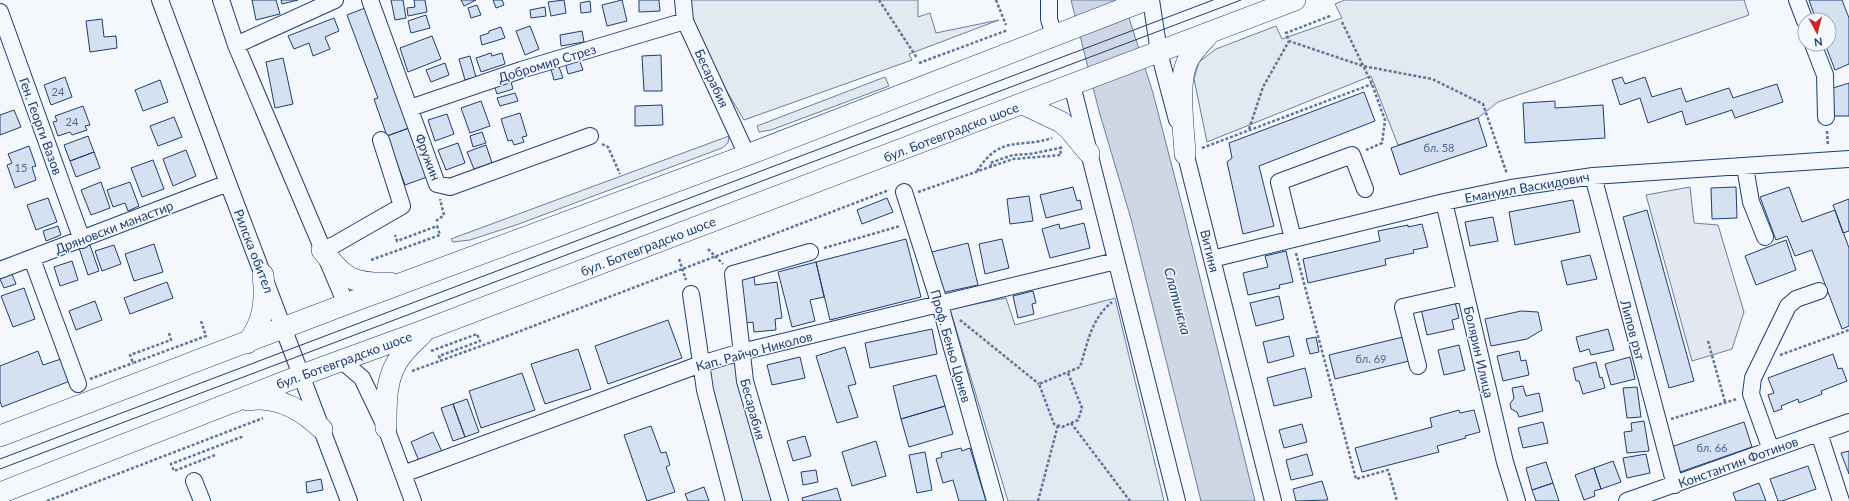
<svg xmlns="http://www.w3.org/2000/svg" width="1849" height="501" viewBox="0 0 1849 501" font-family="Lato,sans-serif">
	<style>
		.green { fill: #e3e9f0; stroke: #687fa3 }
		.parking { fill: #e3e8f0; stroke: #687fa3 }
		.water { fill: #cfd7e4; stroke: #687fa3 }
		.building { fill: #d5e0f0; stroke: #1d3f73 }
		.lines { fill: none; stroke-linecap: round; stroke-linejoin: round }
		.minor-casing { stroke: #1d3f73; stroke-width: 18 }
		.major-casing { stroke: #1d3f73; stroke-width: 22 }
		.path { stroke: #5e769c; stroke-width: 2.5; stroke-dasharray: 3 2; stroke-linecap: butt }
		.minor { stroke: #f4f7fb; stroke-width: 16 }
		.major { stroke: #f4f7fb; stroke-width: 21 }
		.tram { stroke: #1d3f73; stroke-width: 1 }
		.labels { text-anchor: middle; dominant-baseline: central; stroke-width: 3; stroke-linejoin: round; paint-order: stroke }
		.number-label { font-size: 11px; fill: #4b6792 }
		.street-label { font-size: 13px; fill: #1d3f73; stroke: #f4f7fb }
		.water-label { font-size: 14px; font-style: italic; fill: #1d3f73; stroke: #f4f7fb }
	</style>
	<rect width="100%" height="100%" fill="#f4f7fb"/>
	<path class="green" d="M683 0H918V17L930 13 936 33 999 20 909 54 912 60 744 120 685 21Z
		M1345 0H1744L1749 15 1498 102 1478 118 1398 145 1371 76 1207 142 1194 79 1199 62 1216 49 1276 26 1282 39 1342 18 1335 4Z
		M885 77 889 86 771 130 759 132 757 126Z
		M729 136 728 143 722 148 516 225 470 240 453 242 451 239Z
		M1006 298 1015 325 1115 298 1164 501H1008L950 309Z
		M741 352 780 501H734L701 364Z"/>
	<path class="parking" d="M1690 187 1694 223 1718 225 1744 312 1732 349 1692 361 1646 195Z"/>
	<path class="water" d="M1071 0H1125L1130 21 1153 93 1185 217 1255 501H1201L1131 219 1099 111Z"/>
	<path class="building" d="M252 0H276L280 14 256 20Z
		M281 0H298L282 4Z
		M391 0H403L406 18 395 20Z
		M414 0H425L427 12 408 16 407 8 415 7Z
		M461 0H476L464 6Z
		M493 0H502L504 5 496 8Z
		M564 0 566 13 551 16 548 2Z
		M622 0 627 21 607 26 602 5Z
		M639 0H659L660 11 639 12Z
		M1809 0H1842L1849 18V64L1835 70 1825 44H1829V20H1816Z
		M590 1 591 12 581 13 580 3Z
		M477 5 481 15 471 18 468 8Z
		M545 7 546 16 531 18 530 10Z
		M365 8 409 128 387 136 374 99 378 98 347 15Z
		M426 15 430 28 411 33 408 21Z
		M334 18 339 31 325 37 330 49 313 56 309 43 294 49 288 36Z
		M102 19 104 37 116 36 117 48 90 52 86 21Z
		M530 26 539 49 525 55 516 31Z
		M501 27 505 38 482 45 480 36 489 33V31Z
		M582 31 584 42 561 46 560 35Z
		M432 36 441 59 408 72 400 48Z
		M491 53 492 56 502 53 505 64 481 72 476 58Z
		M661 55 662 91H644L642 56Z
		M470 56 476 77 465 80 459 59Z
		M283 58 293 104 275 108 266 62Z
		M579 59 583 70 568 74 565 62Z
		M445 63 449 75 431 82 426 70Z
		M558 64 563 78 554 80 550 66Z
		M509 75 513 89 497 94 494 85Z
		M65 77 72 97 51 105 44 85Z
		M1622 77 1625 84 1645 77 1652 97 1681 88 1686 102 1729 88 1733 98 1777 84 1783 102 1735 118 1732 110 1686 125 1682 111 1648 123 1640 98 1620 105 1612 80Z
		M160 80 168 102 143 111 135 90Z
		M1849 83V116H1834L1833 88Z
		M1364 92 1375 121 1259 166 1274 226 1243 234 1227 162 1232 158 1229 143Z
		M515 93 518 101 500 106 497 98Z
		M481 101 490 126 470 133 461 108Z
		M1555 101V108L1603 105 1605 138 1525 143 1523 103Z
		M662 105 663 125 635 126V106Z
		M83 106 90 125 85 126 87 130 72 135 70 132 58 136 53 122 57 121 55 116Z
		M14 110 21 127 0 135V115Z
		M520 113 527 136 522 137 524 142 514 145 512 140 508 141 501 119Z
		M447 114 454 134 435 141 428 120Z
		M174 117 182 137 158 146 150 126Z
		M1478 118 1487 146 1400 175 1391 148Z
		M409 128 427 177 405 185 387 136Z
		M482 132 486 143 473 147 470 136Z
		M88 136 94 152 70 161 64 145Z
		M458 143 465 163 446 170 438 150Z
		M486 145 492 163 474 169 467 152Z
		M29 146 36 166 32 167 36 180 15 188 7 165 12 163 8 154Z
		M186 150 196 176 173 186 163 159Z
		M94 152 100 168 76 177 70 161Z
		M153 160 164 189 142 197 131 168Z
		M101 182 110 208 91 215 81 190Z
		M130 182 139 206 128 211 125 203 113 207 107 190Z
		M1073 187 1077 201 1080 200 1082 209 1046 218 1040 195Z
		M1736 187 1737 218 1712 219 1711 188Z
		M1789 187 1802 222 1835 210 1849 248V326L1842 329 1812 250 1795 256 1787 236 1776 240 1760 197Z
		M1029 196 1033 221 1010 224 1007 199Z
		M48 198 57 222 36 230 27 205Z
		M887 198 893 212 862 224 857 210Z
		M1849 199V231L1843 233 1833 205Z
		M1573 200 1580 232 1515 245 1509 212Z
		M1647 210 1694 381 1669 388 1623 217Z
		M1493 217 1498 241 1470 246 1465 222Z
		M1084 223 1090 248 1050 258 1042 229 1059 224 1060 229Z
		M1422 224 1428 247 1413 250 1414 253 1385 259 1386 265 1308 283 1303 259 1380 241 1378 231 1408 225V227Z
		M58 226 61 235 46 241 43 231Z
		M906 239 921 297 830 320 816 262Z
		M1002 239 1009 268 985 274 979 244Z
		M1786 240 1796 270 1756 285 1745 256Z
		M968 243 978 285 941 293 932 252Z
		M154 244 163 272 134 281 125 254Z
		M90 245 99 271 88 275 79 248Z
		M114 245 121 264 102 271 95 251Z
		M1286 251 1293 282 1279 285 1280 288 1248 295 1243 273 1268 267 1265 256Z
		M1590 255 1597 279 1567 285 1561 261Z
		M72 261 78 280 60 286 54 267Z
		M816 262 824 297 810 300 815 321 792 327 778 272Z
		M12 274 16 284 4 288 0 279Z
		M754 277 755 285 777 282 782 318 775 319 776 330 754 332 753 322 746 323 740 279Z
		M167 282 173 298 130 314 124 298Z
		M24 288 35 319 13 327 1 296Z
		M1033 291 1036 303 1032 304 1034 314 1018 318 1013 296Z
		M1279 296 1284 319 1256 326 1250 303Z
		M95 301 102 320 76 330 69 311Z
		M1455 302 1459 318 1452 320 1454 329 1427 335 1421 309Z
		M1521 311 1538 312 1542 330 1527 339 1491 346 1485 319Z
		M668 320 682 358 608 384 595 346Z
		M932 329 937 354 870 368 865 343Z
		M1608 329 1614 350 1591 355 1589 349 1580 352 1576 337Z
		M1289 336 1294 356 1268 363 1263 342Z
		M1407 336 1413 360 1335 379 1329 355Z
		M1316 337 1319 352 1310 354 1306 339Z
		M1459 345 1465 370 1444 375 1438 350Z
		M845 347 856 384 848 386 858 417 837 423 816 356Z
		M578 349 591 389 545 404 531 364Z
		M38 351 43 365 61 359 70 381 2 407 0 401V366Z
		M1519 351 1521 361 1526 360 1529 375 1503 381 1497 356Z
		M1833 354 1838 369 1842 368 1847 381 1821 391 1822 394 1799 403 1798 399 1781 406 1782 409 1774 412 1768 395 1774 393 1768 378Z
		M800 357 805 378 772 385 767 365Z
		M1630 357 1635 379 1611 385 1605 364Z
		M1596 362 1600 378 1602 377 1605 388 1583 394 1579 381H1576L1573 368Z
		M1305 368 1312 397 1274 406 1267 378Z
		M522 373 535 410 481 428 469 391Z
		M936 375 945 406 901 419 893 386Z
		M1523 386 1526 396 1539 393 1543 411 1519 417 1517 412 1511 409 1510 404 1514 398 1512 388Z
		M1637 387 1641 417 1627 418 1623 388Z
		M467 399 479 432 465 437 453 404Z
		M453 404 465 437 453 441 441 408Z
		M945 406 953 434 909 447 901 419Z
		M1459 410 1460 413 1474 410 1480 432 1465 436 1466 438 1437 446 1439 452 1362 472 1355 448 1432 427 1430 418Z
		M1644 421 1649 451 1627 453 1624 432 1632 431 1631 423Z
		M1543 422 1548 443 1523 448 1518 428Z
		M1744 422 1752 447 1680 472 1671 447Z
		M1302 424 1307 442 1284 448 1279 430Z
		M651 426 661 453 666 452 670 465 666 467 675 492 647 501 624 435Z
		M433 432 443 454 420 463 411 442Z
		M805 436 811 456 793 461 787 441Z
		M876 441 886 476 852 486 842 452Z
		M961 448 962 451 970 448 986 501H959L953 480 943 483 936 459 942 457 941 453Z
		M1849 451V474L1841 453Z
		M925 452 932 490 917 493 909 455Z
		M1307 454 1313 475 1291 480 1286 460Z
		M1646 454 1650 473 1627 478 1623 458Z
		M1613 461 1621 482 1601 489 1594 468Z
		M1546 462 1553 483 1532 490 1526 468Z
		M1808 466 1816 489 1782 501H1778L1770 479Z
		M1594 468 1601 489 1594 491 1595 496 1584 500 1575 475Z
		M816 470 818 482 803 485 801 472Z
		M321 479 323 490 307 493 306 482Z
		M1322 481 1328 500 1296 501 1293 489Z
		M1553 483 1559 501H1536L1532 490Z
		M1759 483 1766 501H1736L1733 493Z
		M704 487 709 501H688L685 494Z
		M837 488 841 501H803L802 498Z"/>
	<g class="lines">
		<defs>
			<path id="minor" d="M160 0 228 183 349 501
				M221 0 236 45 346 304
				M370 0 437 184 450 187 590 136
				M683 0 685 21 747 155
				M1049 0V19L1054 36
				M1151 0 1159 52 1177 120
				M1797 0 1805 21
				M0 12 82 240
				M1813 44 1825 75 1826 117
				M236 45 335 0
				M1072 85 1177 501
				M410 108 521 70 685 21
				M1183 144 1273 501
				M1745 167 1751 202 1765 237
				M1593 176 1675 485
				M904 192 940 305 995 501
				M1444 202 1505 462 1517 501
				M1293 239 1279 182 1352 155 1365 189
				M322 250 334 245 402 206 381 140
				M32 259 78 384
				M1212 259 1444 202 1511 188 1593 176 1849 159
				M0 270 228 183
				M691 294 705 390 734 501
				M342 361 362 378 386 428 413 501
				M1418 366 1403 307 1465 293
				M1819 433 1841 501
				M1771 450 1751 394 1753 378 1788 306 1796 299 1819 291
				M403 474 701 364 741 352 1116 261
				M194 481 202 501
				M780 501 745 381 733 274 810 252
				M1627 501 1849 422"/>
			<path id="major" d="M1023 104 1061 122 1069 129 1089 153
				M1185 154C1184 130 1177 84 1187 62 1192 51 1202 42 1210 33
				M322 250C345 279 352 284 390 283
				M247 343C264 323 266 300 263 275
				M248 400C277 395 302 410 322 429
				M386 428C386 403 385 377 401 356 407 348 415 341 422 334
				M0 436 346 304 747 155 1146 0
				M0 493 302 375 425 330 1295 0"/>
		</defs>
		<use href="#minor" class="minor-casing"/>
		<use href="#major" class="major-casing"/>
		<path class="path" d="M879 0 917 58
			M996 0 1006 25
			M1330 16 1286 33 1289 41 1363 66 1432 79 1483 104 1507 174
			M1342 22 1372 84 1385 120 1382 143 1366 150
			M919 63 1008 30
			M1249 129 1263 87 1289 41
			M1827 131 1828 146
			M602 144 608 147 620 174
			M1202 148 1372 84
			M991 167 990 163 1013 155 1030 154 1060 148
			M977 171C1001 134 1019 149 1052 138
			M918 192 1013 159 1061 155 1060 148 1063 147
			M436 221 444 215 440 199
			M824 248 900 226
			M708 249 723 264
			M1296 253 1356 479 1388 470 1397 501
			M679 259 686 280
			M371 260 440 235 437 226 397 241 395 235
			M960 320 1039 384
			M169 333 171 340 130 355 133 363 206 336 201 321
			M1708 341 1725 402
			M431 351 477 334 480 341 439 356 441 361
			M1780 355 1849 330
			M412 371 481 346 889 190
			M1068 373 1082 408 1078 420 1062 427 1054 424 1039 384 1080 367C1088 342 1091 319 1112 302
			M90 379 133 363
			M1671 419 1737 399
			M1071 423 1130 501
			M215 455 174 471 171 464 244 436
			M47 501 263 418
			M1038 501 1058 425"/>
		<use href="#minor" class="minor"/>
		<use href="#major" class="major"/>
		<path class="tram" d="M0 459 1213 0
			M0 469 1241 0"/>
	</g>
	<g class="labels">
		<g class="number-label">
			<text x="58" y="91">24</text>
			<text x="72" y="121">24</text>
			<text x="1439" y="147">бл. 58</text>
			<text x="21" y="167">15</text>
			<text x="1371" y="358">бл. 69</text>
			<text x="1712" y="447">бл. 66</text>
		</g>
		<g class="street-label">
			<text transform="translate(547 63) rotate(-17)">Добромир Стрез</text>
			<text transform="translate(712 78) rotate(65)">Бесарабия</text>
			<text transform="translate(41 126) rotate(70)">Ген. Георги Вазов</text>
			<text transform="translate(951 132) rotate(-21)">бул. Ботевградско шосе</text>
			<text transform="translate(428 157) rotate(69)">Фружин</text>
			<text transform="translate(1527 187) rotate(-10)">Емануил Васкидович</text>
			<text transform="translate(114 227) rotate(-21)">Дряновски манастир</text>
			<text transform="translate(648 246) rotate(-21)">бул. Ботевградско шосе</text>
			<text transform="translate(254 251) rotate(69)">Рилска обител</text>
			<text transform="translate(1210 251) rotate(76)">Витиня</text>
			<text transform="translate(1633 330) rotate(75)">Липов рът</text>
			<text transform="translate(951 346) rotate(74)">Проф. Беньо Цонев</text>
			<text transform="translate(754 351) rotate(-15)">Кап. Райчо Николов</text>
			<text transform="translate(1479 352) rotate(77)">Болярин Илица</text>
			<text transform="translate(344 360) rotate(-20)">бул. Ботевградско шосе</text>
			<text transform="translate(753 409) rotate(75)">Бесарабия</text>
			<text transform="translate(1738 462) rotate(-20)">Константин Фотинов</text>
		</g>
		<g class="water-label">
			<text transform="translate(1178 301) rotate(75)">Слатинска</text>
		</g>
	</g>
	<g transform="translate(1817 32) rotate(173)"><circle r="19" fill="#f4f7fb" stroke="#9eadc5"/>
	<path d="M0-3L7 15L0 10L-7 15Z" fill="#c62828"/>
	<text y="-6" font-size="11" font-weight="bold" text-anchor="middle" fill="#1d3f73">N</text>
	</g>
</svg>
